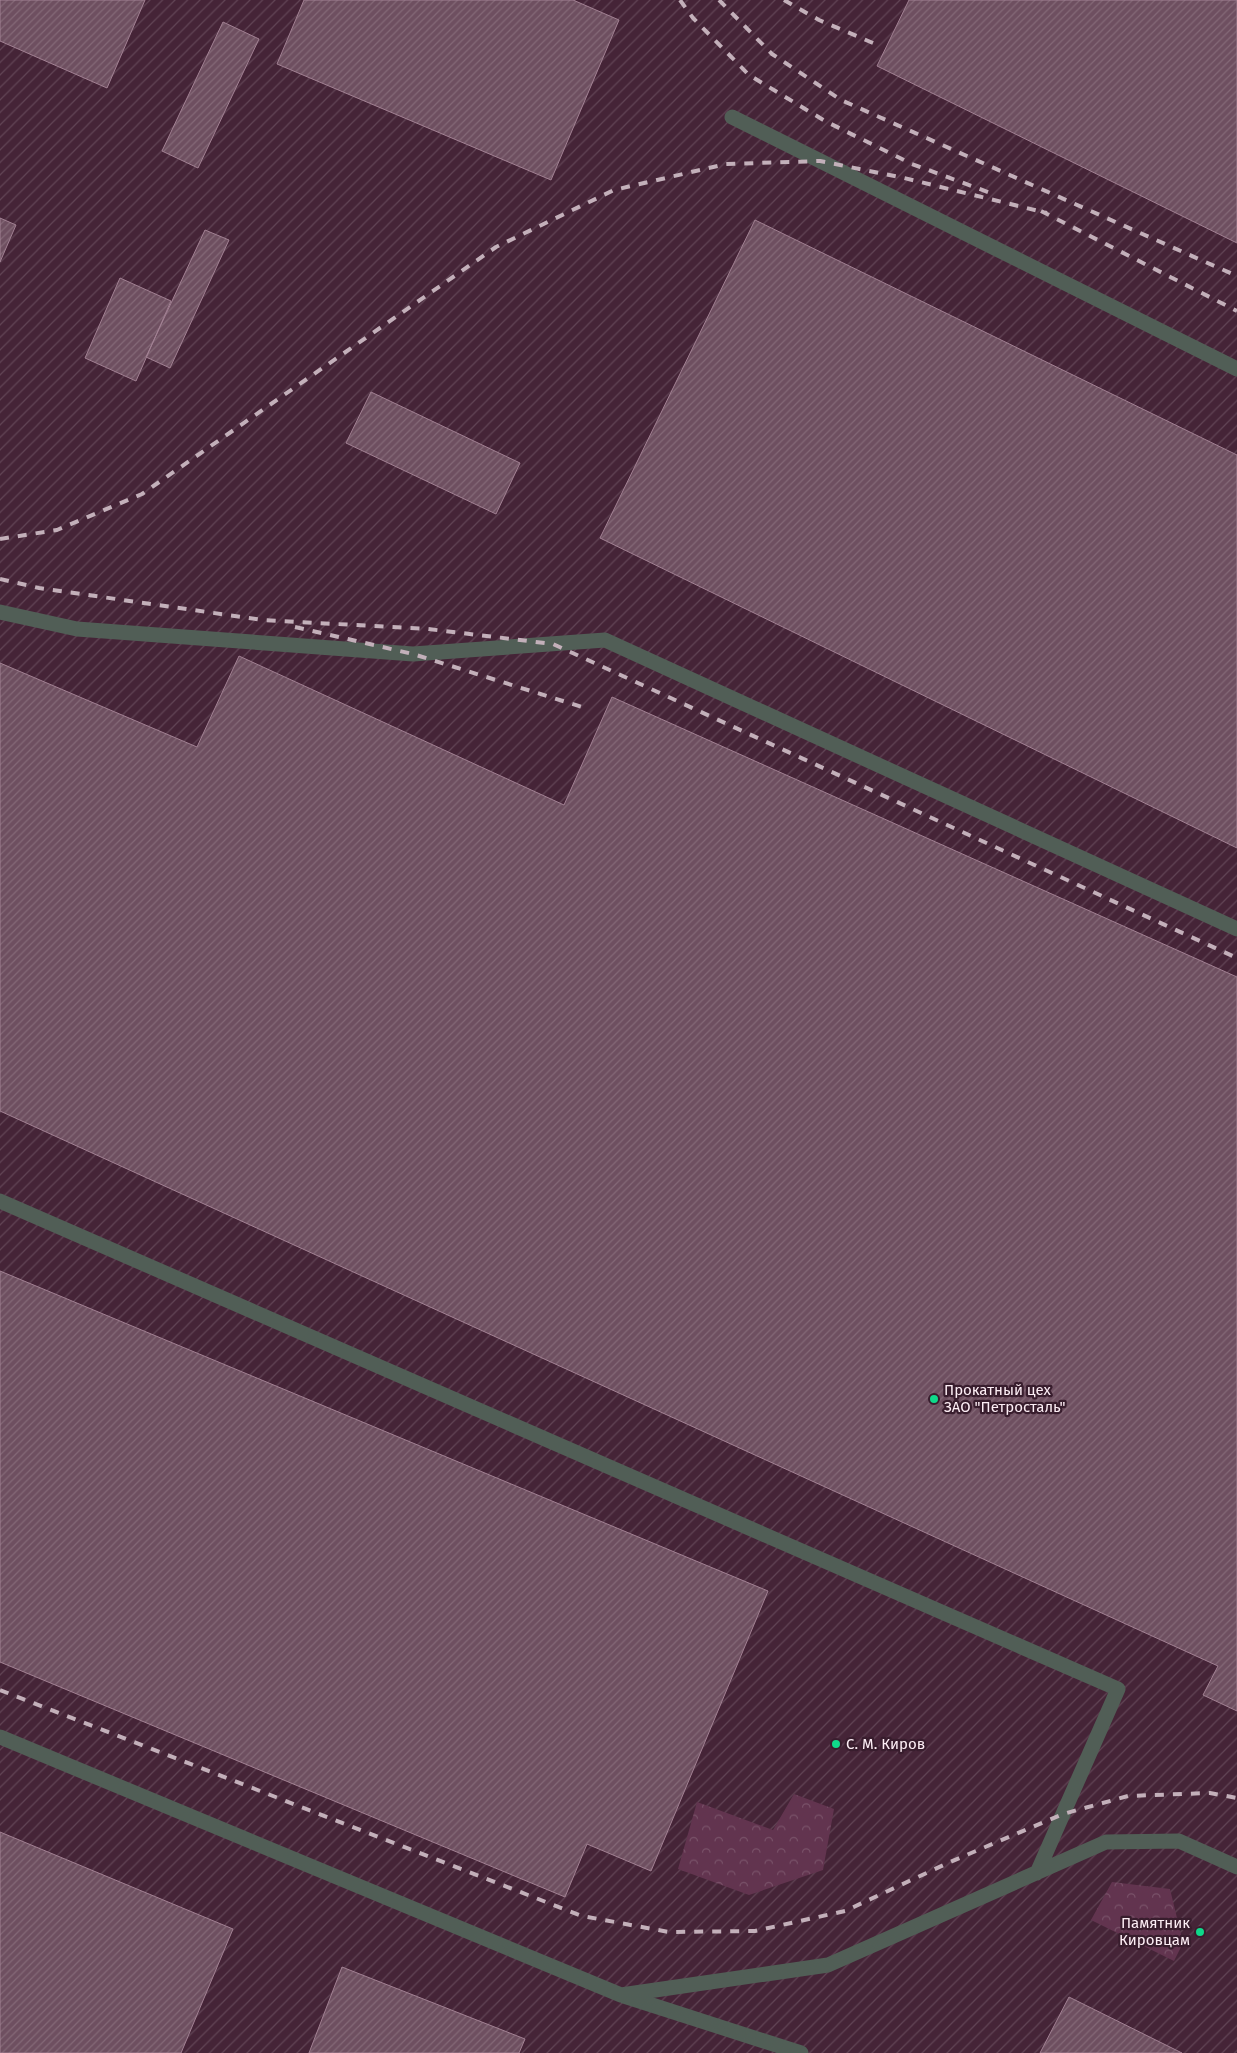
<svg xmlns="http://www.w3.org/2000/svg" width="1237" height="2053" viewBox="0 0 1237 2053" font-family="'Fira Sans',sans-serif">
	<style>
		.industrial { fill: url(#industrial-furrows) }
		.forest { fill: url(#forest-crowns) }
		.building { fill: url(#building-hatch); stroke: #a28193 }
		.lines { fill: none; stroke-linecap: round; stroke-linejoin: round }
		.minor { stroke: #515e56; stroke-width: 15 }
		.rail { stroke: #c3b0ba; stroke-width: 4; stroke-dasharray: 9 9; stroke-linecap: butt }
		.poi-dot { fill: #0fd98a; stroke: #381d2d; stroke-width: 2 }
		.labels { text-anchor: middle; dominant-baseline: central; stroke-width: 4.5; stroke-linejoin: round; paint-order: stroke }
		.poi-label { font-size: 15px; fill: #fdeef5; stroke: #381d2d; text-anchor: start }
	</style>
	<defs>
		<pattern id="industrial-furrows" width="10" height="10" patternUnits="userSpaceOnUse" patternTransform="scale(1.25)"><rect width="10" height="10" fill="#452437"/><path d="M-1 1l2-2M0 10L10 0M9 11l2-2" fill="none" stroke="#614455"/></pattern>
		<pattern id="forest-crowns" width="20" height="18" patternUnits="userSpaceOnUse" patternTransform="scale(1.25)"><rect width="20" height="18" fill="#62344f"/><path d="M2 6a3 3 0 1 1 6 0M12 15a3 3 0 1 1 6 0" fill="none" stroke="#795269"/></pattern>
		<pattern id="building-hatch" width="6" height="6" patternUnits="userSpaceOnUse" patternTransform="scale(1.25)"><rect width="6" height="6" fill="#6e4f60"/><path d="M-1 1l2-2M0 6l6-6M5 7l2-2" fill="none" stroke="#846977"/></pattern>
	</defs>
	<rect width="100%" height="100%" fill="#381d2d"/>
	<path class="industrial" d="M0 0H1237V2053H0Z"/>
	<path class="forest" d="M794 1794 834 1809 823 1870 749 1895 678 1869 697 1802 773 1830Z
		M1112 1882 1170 1889 1183 1943 1174 1961 1091 1920Z"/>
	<path class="building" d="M0 0H145L107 88 0 41Z
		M304 0H573L619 20 551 180 277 64Z
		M909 0H1237V243L877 66Z
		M223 22 259 39 198 168 162 151Z
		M0 218 16 225 0 262Z
		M755 220 1237 455V848L600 538Z
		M205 230 229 240 170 368 146 357Z
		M120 278 171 301 136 381 85 358Z
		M371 392 520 463 496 514 346 443Z
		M239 656 564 805 612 697 1237 977V1711L1203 1695 1218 1666 0 1111V663L197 747Z
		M0 1271 768 1591 651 1871 587 1844 565 1897 0 1662Z
		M0 1832 233 1929 181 2053H0Z
		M342 1967 525 2039 519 2053H309Z
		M1069 1997 1182 2053H1040Z"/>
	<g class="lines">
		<path class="minor" d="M732 117 1237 369
			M0 612 77 629 413 654 605 640 1237 929
			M0 1201 1118 1689 1037 1873
			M0 1737 621 1995 828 1965 1106 1842 1179 1841 1237 1867
			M624 1996 801 2053"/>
		<path class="rail" d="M680 0 693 18 749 75 825 121 912 164 996 195
			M719 0 772 54 841 100 1237 276
			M784 0 819 20 880 46
			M1041 211 1237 311
			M0 539 57 530 142 494 496 247 614 190 726 164 820 161 904 178 1047 213
			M0 579 39 588 263 620 428 629 553 644 1237 958
			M295 627 413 654 582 707
			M0 1690 582 1916 669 1932 755 1931 845 1911 950 1862 1063 1814 1128 1796 1210 1793 1237 1798"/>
	</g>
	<g class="poi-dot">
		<circle cx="934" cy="1399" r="5"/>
		<circle cx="836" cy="1744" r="5"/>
		<circle cx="1200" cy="1932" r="5"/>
	</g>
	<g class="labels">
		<g class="poi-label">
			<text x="944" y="1390">Прокатный цех<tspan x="944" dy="17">ЗАО "Петросталь"</tspan></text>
			<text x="846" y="1744">С. М. Киров</text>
			<text x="1190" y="1923" text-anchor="end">Памятник<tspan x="1190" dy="17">Кировцам</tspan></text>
		</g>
	</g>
</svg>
